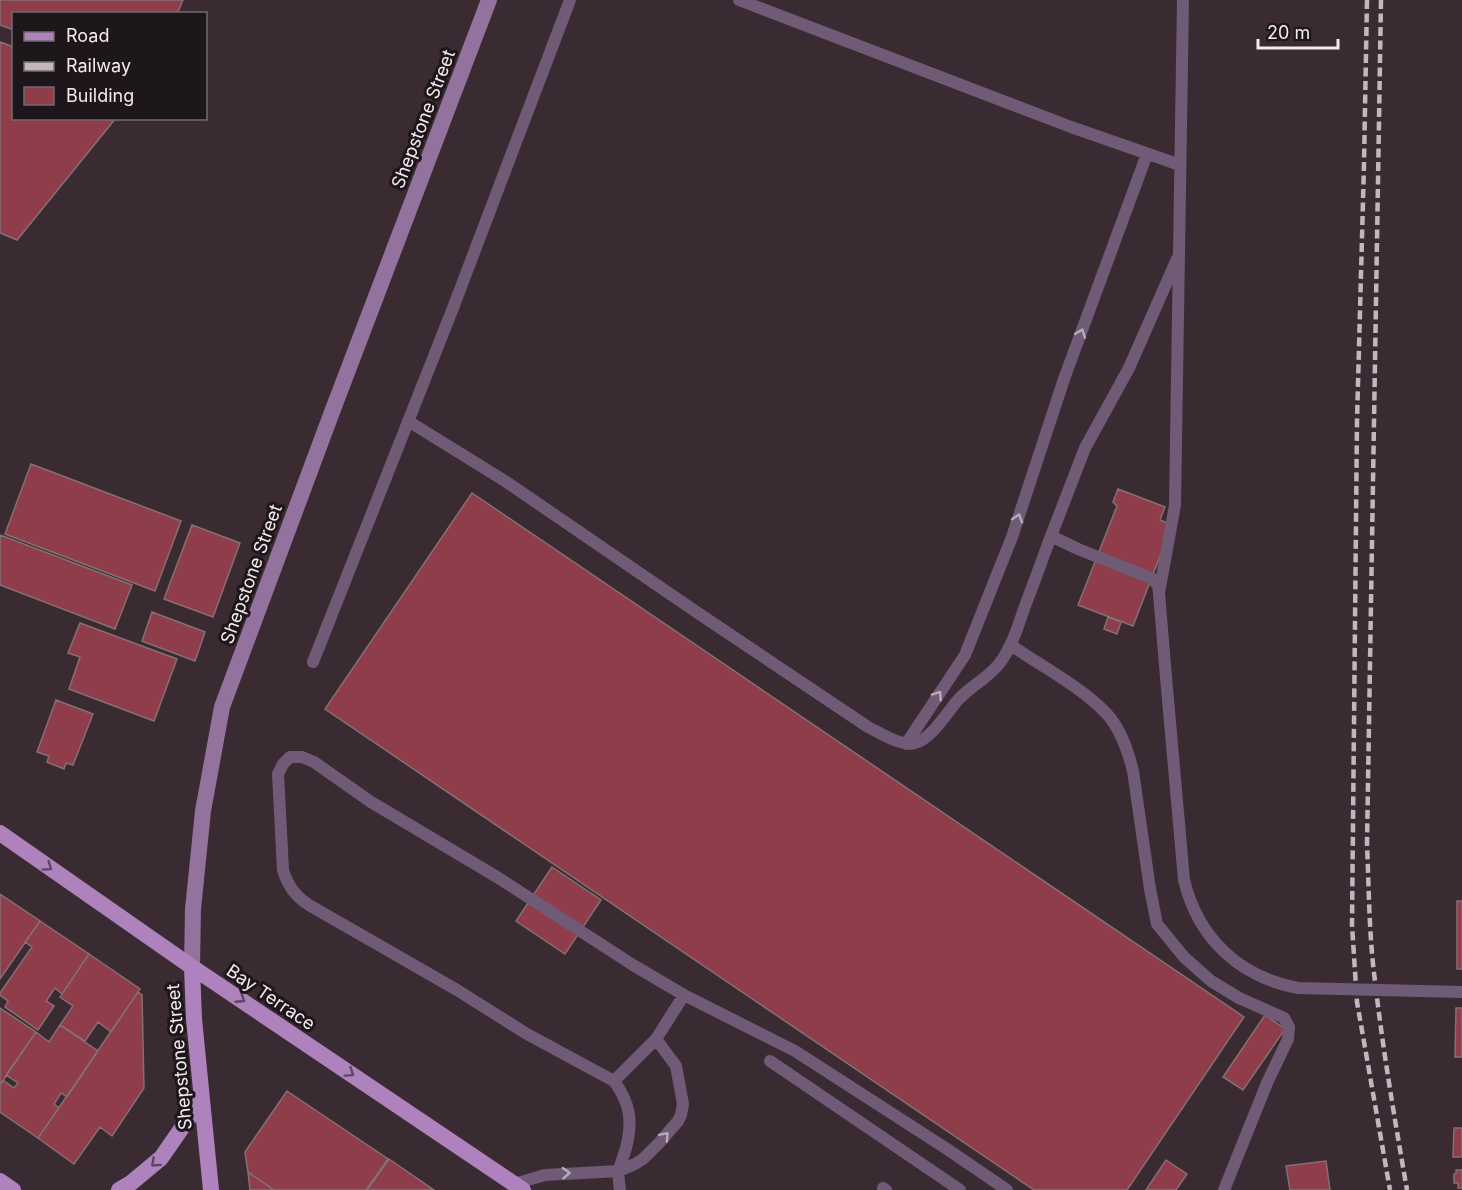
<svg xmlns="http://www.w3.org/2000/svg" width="1462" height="1190" viewBox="0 0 1462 1190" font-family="Inter,sans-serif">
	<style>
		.building { fill: #8f3c4b; stroke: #857072; stroke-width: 1.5 }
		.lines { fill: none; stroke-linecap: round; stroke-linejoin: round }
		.service { stroke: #705b77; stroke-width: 12 }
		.secondary { stroke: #93729e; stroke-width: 16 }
		.primary { stroke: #ae83bd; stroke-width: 16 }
		.rail { stroke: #c3b7bd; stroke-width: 4.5; stroke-dasharray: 9 4.5; stroke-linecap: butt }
		.service-bridge { stroke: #705b77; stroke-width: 12 }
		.oneway { stroke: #b9aab9 }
		.oneway2 { stroke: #5e4763 }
		.labels { text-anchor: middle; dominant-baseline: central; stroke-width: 6; stroke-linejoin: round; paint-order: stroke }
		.street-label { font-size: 18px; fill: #f5eaef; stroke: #1d161a }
	</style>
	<rect width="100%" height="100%" fill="#3a2b33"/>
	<path class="building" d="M0 0H183L177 14H14V30L0 25Z
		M0 42 14 47V118H116L17 240 0 233Z
		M31 464 181 521 155 591 5 534Z
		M1118 489 1165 507 1160 520 1172 525 1133 626 1078 605 1117 506 1113 502Z
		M472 493 1244 1017 1127 1190H1034L325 709Z
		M192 525 240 543 213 617 164 599Z
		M0 535 132 585 115 629 0 585Z
		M152 612 205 632 195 661 142 641Z
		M1108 617 1121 622 1117 634 1104 629Z
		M80 623 177 659 154 721 69 689 80 657 68 653Z
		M56 700 93 714 73 765 66 763 64 769 47 762 49 756 37 752Z
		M552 867 601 900 565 954 516 921Z
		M0 894 40 921 0 979Z
		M1457 901H1462V969H1457Z
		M40 921 89 954 62 994 55 988 46 1001 54 1006 38 1030 5 1007 8 1001 0 995V993L32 947 25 942Z
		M89 954 140 989 111 1032 98 1022 85 1041 60 1025 73 1006 60 997Z
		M138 992 142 995 144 1088 112 1136 100 1127 74 1164 38 1138Z
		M0 1008 36 1032 0 1085Z
		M1456 1008H1462V1057H1455Z
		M1265 1015 1285 1029 1243 1090 1223 1077Z
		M60 1025 98 1051 67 1097 61 1093 54 1104 59 1108 38 1138 0 1112V1085L3 1080 14 1088 18 1083 6 1075 36 1032 49 1042Z
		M287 1091 388 1159 366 1190H274L248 1172 245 1152Z
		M1454 1128H1462V1157H1453Z
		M389 1159 434 1190H367Z
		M1166 1160 1187 1174 1176 1190H1146Z
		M1326 1161 1330 1190H1290L1286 1166Z
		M1456 1170H1462V1188H1458V1183H1454V1174H1456Z
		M248 1172 274 1190H250Z"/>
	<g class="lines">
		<path class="service" d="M739 0 1071 127 1180 165
			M408 421 505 481 695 611 868 727C880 733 902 747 915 743 931 739 947 713 957 701 969 687 987 679 999 664 1012 647 1018 626 1025 606 1034 583 1042 560 1051 536L1078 549 1153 579 1158 586 1159 593 1166 677
			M1051 536 1085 448 1129 368 1177 259
			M1159 593 1175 505 1183 0
			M1011 645C1041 666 1081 687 1106 713 1121 729 1128 751 1133 771L1150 889 1157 924 1184 957 1211 981 1239 998 1284 1018 1289 1027 1288 1039 1267 1083 1224 1190
			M313 662 453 308 570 0
			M906 744 965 655 1012 537 1064 379 1147 154
			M770 1061 960 1190
			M614 1081 656 1039 684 995
			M514 1184 545 1175 619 1171 635 1164 643 1159 659 1143 678 1121 681 1115 683 1104 676 1066 656 1039
			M883 1188 886 1190
			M620 1190C619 1184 618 1177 619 1171 620 1163 624 1156 626 1148 633 1121 630 1103 614 1081L527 1034 457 990 309 905C295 896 288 886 283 870L278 774 283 764 290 757H302L314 762 371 802 497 877 633 965 684 995 795 1051 947 1149 1007 1190"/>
		<path class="secondary" d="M192 967 193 909 203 811 222 707 332 412 489 0"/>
		<path class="primary" d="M0 833 192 967 523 1190
			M192 967 194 1019 211 1190
			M0 1181 13 1190
			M119 1190 131 1183 161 1158 202 1099"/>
		<path class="rail" d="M1367 0 1364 164 1357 421 1352 925 1357 1002 1390 1190
			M1381 0 1367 844C1369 890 1369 936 1375 981 1383 1051 1395 1121 1407 1190"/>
		<path class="service-bridge" d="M1166 677 1184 880C1198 938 1239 977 1298 988L1462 992"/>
	</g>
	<defs><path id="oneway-chevron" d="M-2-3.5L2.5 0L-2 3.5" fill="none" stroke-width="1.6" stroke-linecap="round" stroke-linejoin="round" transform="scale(1.5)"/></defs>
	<g class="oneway">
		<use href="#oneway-chevron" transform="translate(1081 333) rotate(-70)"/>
		<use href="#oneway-chevron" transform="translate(1018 518) rotate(-72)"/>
		<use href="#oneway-chevron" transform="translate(938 695) rotate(-56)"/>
		<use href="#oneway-chevron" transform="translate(665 1136) rotate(-49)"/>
		<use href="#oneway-chevron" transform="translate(566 1173) rotate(-4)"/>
	</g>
	<g class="oneway2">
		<use href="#oneway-chevron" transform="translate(48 867) rotate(35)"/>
		<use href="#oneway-chevron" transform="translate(241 999) rotate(33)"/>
		<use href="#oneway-chevron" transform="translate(350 1073) rotate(34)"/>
		<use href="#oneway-chevron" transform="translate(155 1163) rotate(138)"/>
	</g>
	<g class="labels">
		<g class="street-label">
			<text transform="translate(423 119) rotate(-69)">Shepstone Street</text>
			<text transform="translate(251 574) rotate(-70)">Shepstone Street</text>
			<text transform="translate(271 997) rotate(34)">Bay Terrace</text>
			<text transform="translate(179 1057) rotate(-95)">Shepstone Street</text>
		</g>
	</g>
	<rect x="12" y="12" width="195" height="108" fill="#1d161a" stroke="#736b6f" stroke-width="1.5"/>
	<rect x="24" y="32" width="30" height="9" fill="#ae83bd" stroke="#736b6f" stroke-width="1.5"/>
	<text x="66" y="42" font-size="18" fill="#f5eaef">Road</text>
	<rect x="24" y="62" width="30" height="9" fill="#c3b7bd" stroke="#736b6f" stroke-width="1.5"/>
	<text x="66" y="72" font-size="18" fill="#f5eaef">Railway</text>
	<rect x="24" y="87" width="30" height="18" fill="#8f3c4b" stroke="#736b6f" stroke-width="1.5"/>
	<text x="66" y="102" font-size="18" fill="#f5eaef">Building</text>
	<path d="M1258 39v9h80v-9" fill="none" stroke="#f5eaef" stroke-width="3"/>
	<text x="1267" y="39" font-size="18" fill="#f5eaef" stroke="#1d161a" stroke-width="4.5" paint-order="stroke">20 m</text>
</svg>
